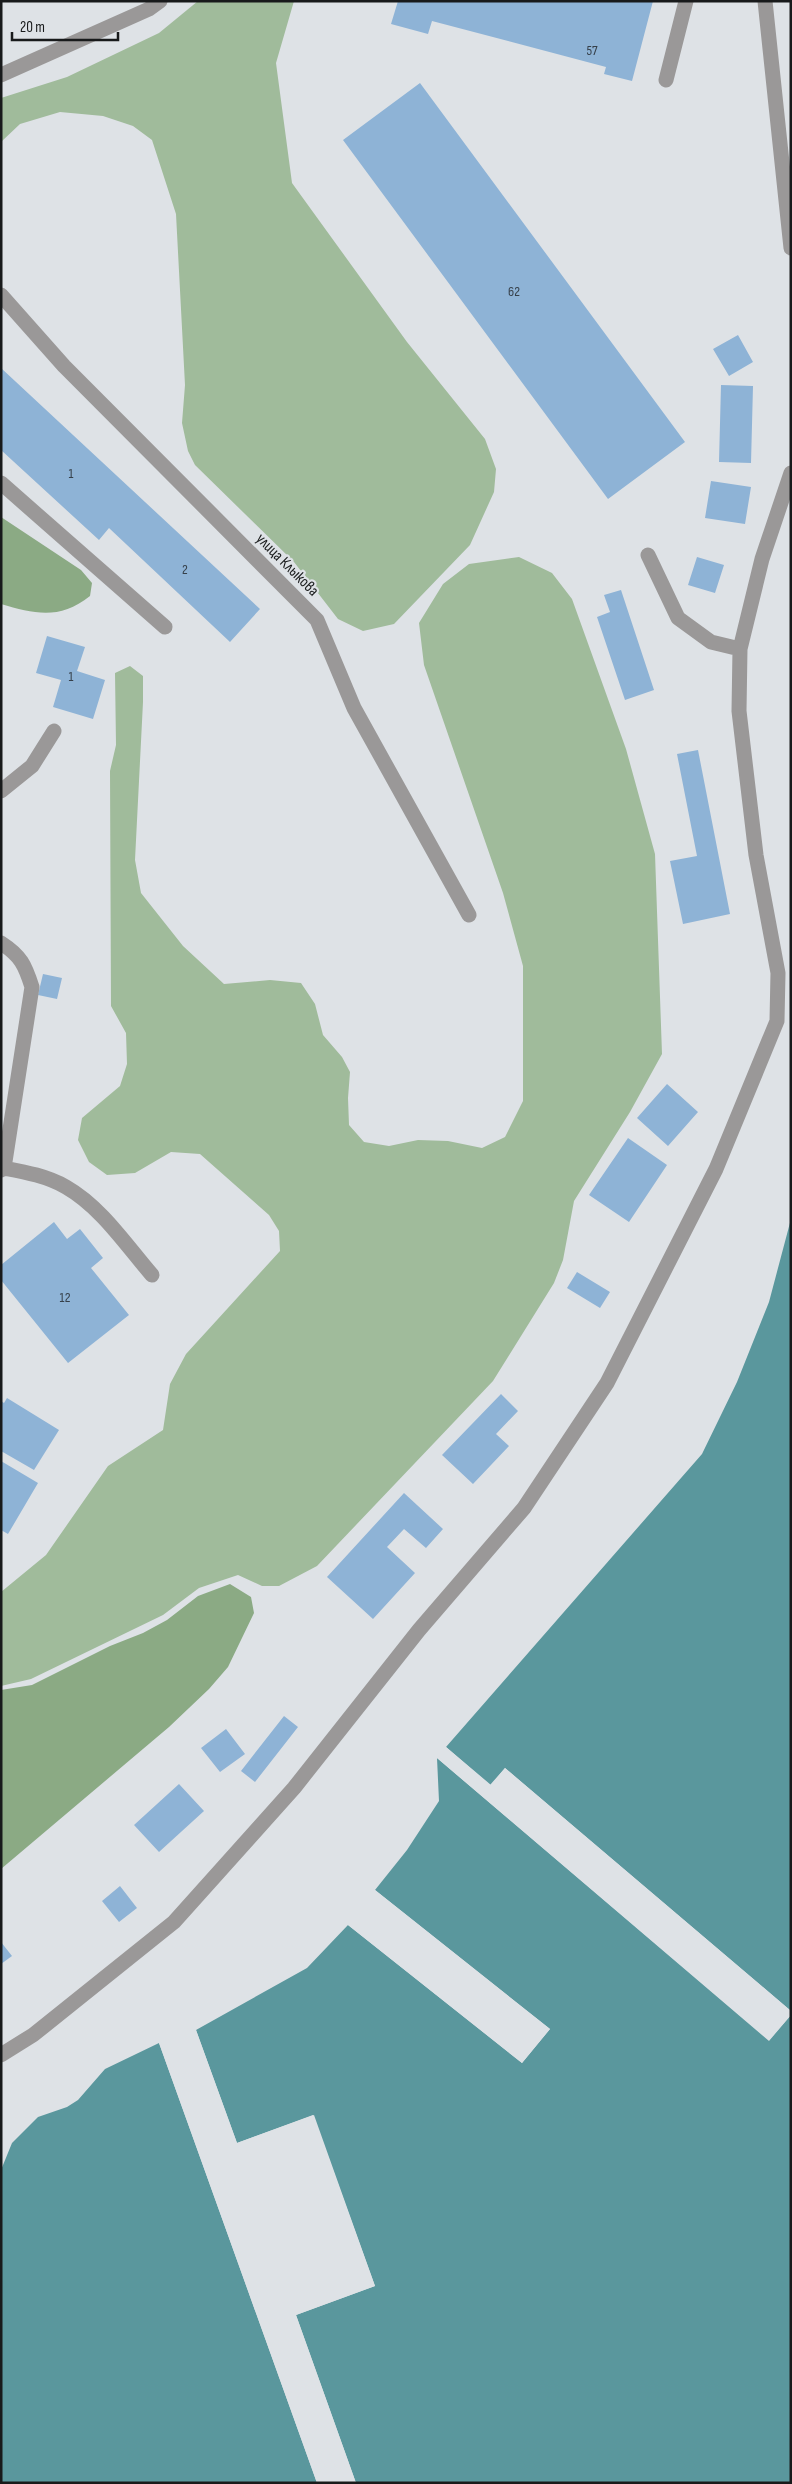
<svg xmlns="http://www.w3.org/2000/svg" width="792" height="2484" viewBox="0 0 792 2484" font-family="'Sofia Sans Condensed',sans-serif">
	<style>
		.green { fill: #a0bb9b }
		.forest { fill: #8baa84 }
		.water { fill: #5a979d }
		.pier { fill: #dee2e6 }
		.building { fill: #8eb3d6 }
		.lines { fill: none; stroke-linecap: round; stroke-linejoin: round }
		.lane { stroke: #9a9898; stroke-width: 15 }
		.labels { text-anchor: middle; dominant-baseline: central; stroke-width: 4.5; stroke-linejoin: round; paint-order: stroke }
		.number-label { font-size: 14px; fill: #36404a }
		.street-label { font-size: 16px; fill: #181a1b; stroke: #dee2e6 }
	</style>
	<rect width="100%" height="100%" fill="#dee2e6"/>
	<path class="green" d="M198 1H294L276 63 292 183 407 342 485 439 496 469 494 492 470 545 394 624 363 631 338 619 294 562 195 465 188 451 182 423 185 385 176 214 152 140 133 126 103 116 60 112 20 124 1 142V98L67 77 159 33Z
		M519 557 552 573 572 599 626 749 655 854 662 1054 630 1112 574 1201 563 1260 554 1283 493 1381 317 1566 279 1586H262L238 1575 199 1588 163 1615 31 1679 1 1686V1592L46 1555 108 1466 163 1430 170 1384 186 1354 280 1251 279 1231 269 1215 200 1154 171 1152 135 1173 107 1175 89 1162 78 1140 82 1118 120 1086 127 1064 126 1033 111 1006 110 771 116 745 115 673 130 666 143 676V702L135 860 141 893 183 946 224 984 270 980 301 983 315 1004 323 1035 342 1057 350 1072 348 1098 349 1125 364 1142 389 1146 418 1140 448 1141 482 1148 505 1137 523 1101V966L503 893 424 665 419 623 443 584 469 564Z"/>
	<path class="forest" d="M1 517 81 570 92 583 90 596C60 620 35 614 1 604Z
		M230 1584 251 1597 254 1613 228 1667 209 1689 169 1727 1 1869V1690L32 1685 110 1646 143 1633 167 1620 198 1596Z"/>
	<path class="water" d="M791 1219V2011L505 1768 491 1785 446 1747 702 1454 737 1382 769 1302Z
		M437 1758 769 2040 791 2015V2483H356L296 2315 375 2286 313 2115 237 2143 196 2030 307 1968 348 1925 522 2063 550 2029 375 1890 407 1850 439 1801Z
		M159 2043 317 2483H1V2170L12 2143 38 2117 67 2107 78 2100 105 2069Z"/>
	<path class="pier" d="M446 1747 490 1785 505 1768 791 2011V2015L769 2041 437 1758 438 1756 769 2037 789 2013 505 1771 490 1787 445 1748Z
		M375 1890 550 2029 522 2063 348 1925 350 1923 522 2060 546 2029 374 1892Z
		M196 2030 237 2143 314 2115 375 2286 296 2315 356 2483H354L294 2315 372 2285 312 2118 235 2145 194 2031Z
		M161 2042 319 2482V2483H317L159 2043Z"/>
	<path class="building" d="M398 1H653L632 81 604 74 606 67 432 21 428 34 391 24Z
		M420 83 685 442 608 499 343 140Z
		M738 335 753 362 729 376 713 349Z
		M1 368 260 609 230 642 109 528 99 540 1 450Z
		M721 385 753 386 751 463 719 462Z
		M711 481 751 487 745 524 705 518Z
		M697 557 724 565 715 593 688 585Z
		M621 590 654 690 625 700 597 617 610 612 604 595Z
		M47 636 85 647 77 671 105 680 93 719 53 707 61 680 36 673Z
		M698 750 730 914 683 924 670 861 697 856 677 754Z
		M43 974 62 978 57 999 38 995Z
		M667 1084 698 1112 668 1146 637 1118Z
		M628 1138 667 1165 629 1222 589 1195Z
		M54 1222 67 1239 80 1229 103 1258 91 1268 129 1315 68 1363 1 1280V1265Z
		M577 1272 610 1292 600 1308 567 1288Z
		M501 1394 518 1411 496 1434 509 1446 473 1484 442 1455Z
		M7 1398 59 1430 34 1470 1 1451V1401L4 1403Z
		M1 1461 38 1483 8 1534 1 1530Z
		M404 1493 443 1529 426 1548 404 1529 387 1547 415 1573 373 1619 327 1577Z
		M284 1716 298 1727 255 1782 241 1771Z
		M226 1729 245 1754 220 1772 201 1748Z
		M179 1784 204 1811 159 1852 134 1825Z
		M120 1886 137 1908 119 1922 102 1901Z
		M1 1942 12 1956 1 1964Z"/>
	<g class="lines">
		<path class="lane" d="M765 1 791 248
			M1 75 149 9 160 1
			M666 80 686 1
			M1 295 64 366 317 620 354 708 469 915
			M1 483 165 627
			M648 555 678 618 711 642 740 649
			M1 791 32 766 54 731
			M1 943C21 956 25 965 32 987L4 1168
			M1 1170 4 1168C25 1172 47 1176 66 1187 101 1207 126 1245 152 1275
			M1 2055 33 2035 174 1922 294 1788 419 1630 524 1508 607 1383 716 1169 777 1021 778 973 756 855 739 711 740 649 762 559 791 473"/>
	</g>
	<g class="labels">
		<g class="number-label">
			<text x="592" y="50">57</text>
			<text x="514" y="291">62</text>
			<text x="71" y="473">1</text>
			<text x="185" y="569">2</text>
			<text x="71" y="676">1</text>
			<text x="65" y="1297">12</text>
		</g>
		<g class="street-label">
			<text transform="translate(287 565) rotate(45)">улица Клыкова</text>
		</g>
	</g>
	<rect width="792" height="2484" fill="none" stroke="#181a1b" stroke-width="5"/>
	<path d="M12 32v8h106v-8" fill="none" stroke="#181a1b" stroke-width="2.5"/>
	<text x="20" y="32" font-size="15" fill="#181a1b" stroke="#dee2e6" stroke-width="4" paint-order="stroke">20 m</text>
</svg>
